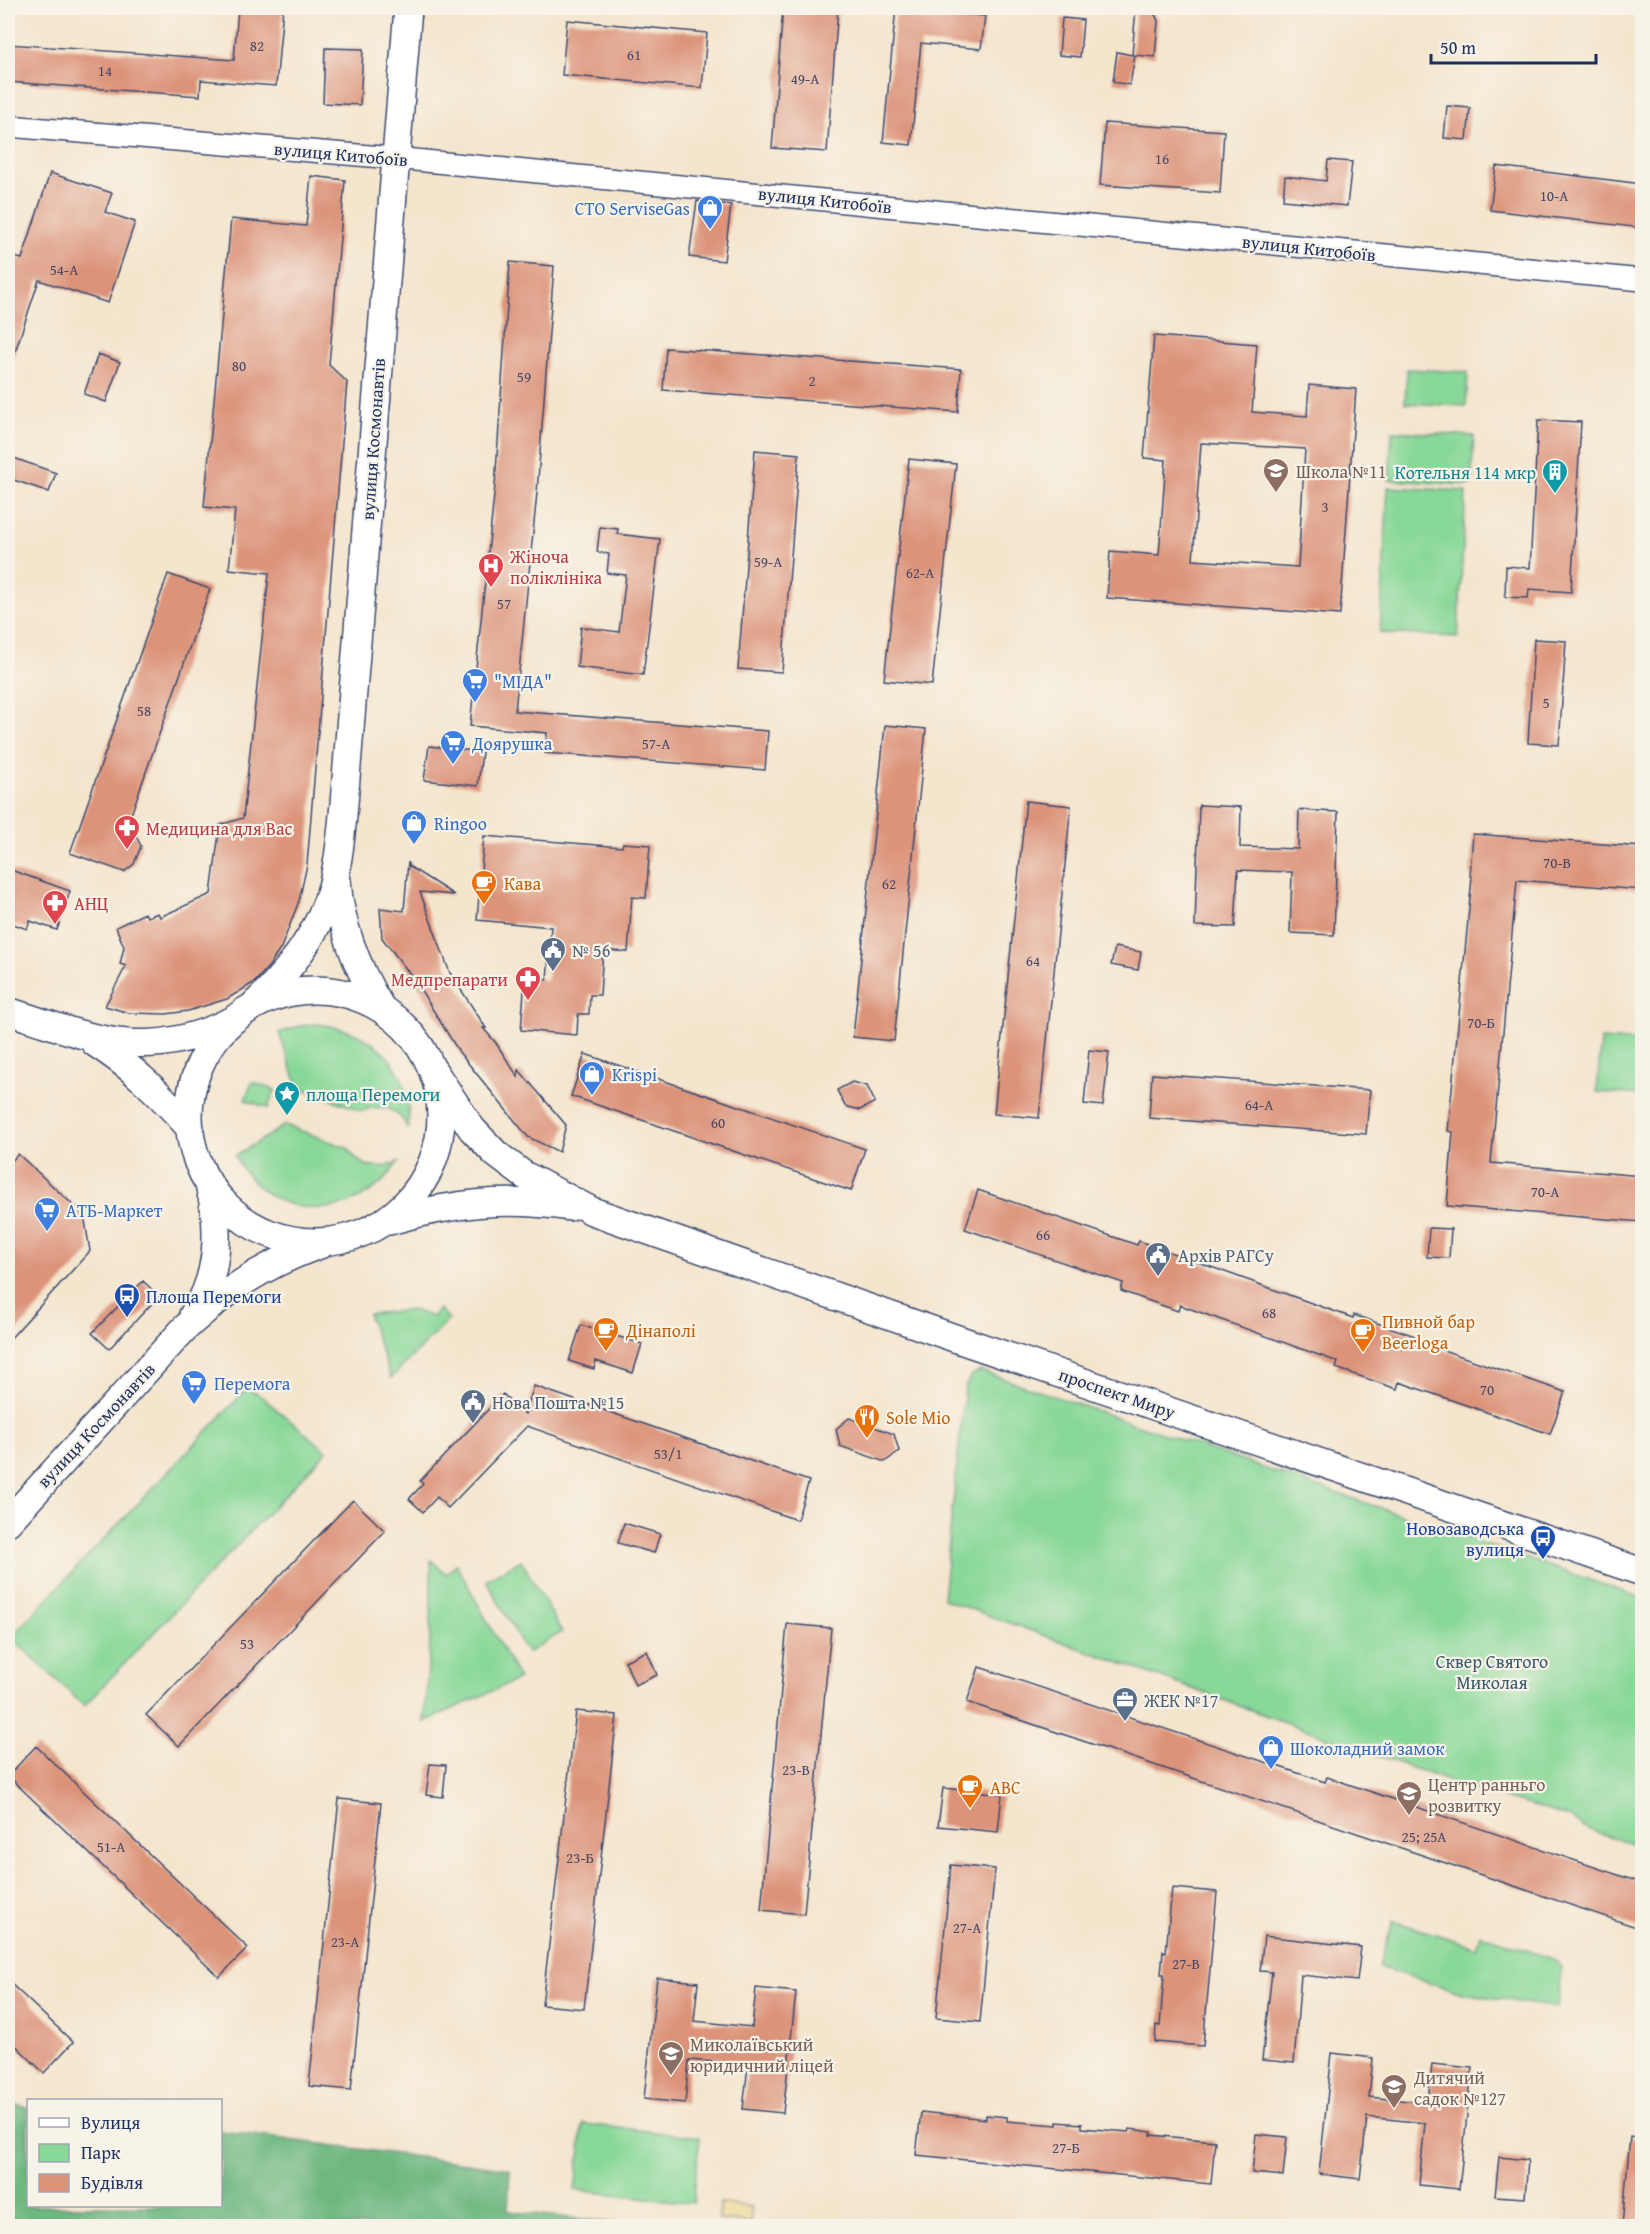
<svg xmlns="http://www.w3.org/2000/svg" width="1650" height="2234" viewBox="0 0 1650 2234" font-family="'Gentium Book Plus',serif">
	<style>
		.green { fill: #88d898; stroke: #52847b; stroke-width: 1.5 }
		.forest { fill: #6eb880; stroke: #44746f; stroke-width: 1.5 }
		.sand { fill: #eeda9e; stroke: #84847e; stroke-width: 1.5 }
		.building { fill: #dc9379; fill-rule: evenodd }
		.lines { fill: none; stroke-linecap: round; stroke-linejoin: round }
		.minor-casing { stroke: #3c4a6f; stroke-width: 24 }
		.major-casing { stroke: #3c4a6f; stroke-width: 30 }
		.minor { stroke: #fff; stroke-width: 21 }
		.major { stroke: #fff; stroke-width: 27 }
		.labels { text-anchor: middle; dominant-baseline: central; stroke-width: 4.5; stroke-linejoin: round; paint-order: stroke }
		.number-label { font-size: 15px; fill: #4b4865 }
		.street-label { font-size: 18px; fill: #1b2f5e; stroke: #f7f3e8 }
		.shop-label { font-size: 18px; fill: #366cbe; stroke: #f7f3e8; text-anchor: start }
		.education-label { font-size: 18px; fill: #785e54; stroke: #f7f3e8; text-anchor: start }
		.culture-label { font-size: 18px; fill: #0d838f; stroke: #f7f3e8; text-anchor: end }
		.health-label { font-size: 18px; fill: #be3a42; stroke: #f7f3e8; text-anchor: start }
		.food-label { font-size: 18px; fill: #c56008; stroke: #f7f3e8; text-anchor: start }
		.service-label { font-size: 18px; fill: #4e5e75; stroke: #f7f3e8; text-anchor: start }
		.transit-label { font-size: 18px; fill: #164399; stroke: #f7f3e8; text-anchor: start }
		.park-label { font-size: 18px; fill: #36596c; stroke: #f7f3e8 }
	</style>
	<rect width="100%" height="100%" fill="#f7f3e8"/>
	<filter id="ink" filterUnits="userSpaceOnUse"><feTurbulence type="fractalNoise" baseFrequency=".0167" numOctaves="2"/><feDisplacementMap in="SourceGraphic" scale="12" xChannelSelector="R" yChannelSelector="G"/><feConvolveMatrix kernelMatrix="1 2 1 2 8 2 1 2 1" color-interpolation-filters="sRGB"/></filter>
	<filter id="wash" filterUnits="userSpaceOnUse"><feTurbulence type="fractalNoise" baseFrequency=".008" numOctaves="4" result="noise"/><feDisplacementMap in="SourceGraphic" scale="24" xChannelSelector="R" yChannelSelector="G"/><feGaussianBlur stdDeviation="1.35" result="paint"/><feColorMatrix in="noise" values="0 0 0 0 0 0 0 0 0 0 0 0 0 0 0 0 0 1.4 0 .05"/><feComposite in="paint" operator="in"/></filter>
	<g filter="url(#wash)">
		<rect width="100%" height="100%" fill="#f4e5cd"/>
		<path class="green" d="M1407 369 1468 372 1466 406 1405 403Z
			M1392 431 1474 436 1471 485 1389 480Z
			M1388 487 1466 491 1458 637 1380 633Z
			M316 1024C375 1030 414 1067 408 1129 399 1109 383 1103 362 1111L298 1087 279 1033 300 1026Z
			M1601 1039 1642 1042V1095L1597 1092Z
			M252 1082 275 1090 268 1108 245 1100Z
			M285 1125 348 1148C360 1168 377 1172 398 1162 358 1226 269 1224 235 1156Z
			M439 1309 449 1319 391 1378 368 1314 413 1310 432 1317Z
			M981 1371 1642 1598V1846L1586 1829 1569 1817 1454 1783 943 1599 965 1388 971 1375Z
			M247 1389 258 1394 327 1451 84 1706 11 1637Z
			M431 1560 446 1574 456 1564 519 1679 424 1722 431 1625Z
			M521 1560 562 1632 527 1653 486 1580Z
			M1393 1921 1477 1947 1481 1934 1552 1959 1558 1963 1561 1968 1557 2008 1463 1993 1379 1967Z
			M583 2124 700 2137 693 2203 575 2190Z"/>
		<path class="forest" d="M8 2104 28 2107V2206H220L221 2131 510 2169 508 2211 639 2226H8Z"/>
		<path class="sand" d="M720 2203 752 2207 750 2223 719 2220Z"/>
		<g id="blocks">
			<path class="building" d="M238 8H283L276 86 201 80 200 96 8 82V44L234 60Z
				M783 8H838L827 152 772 148Z
				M896 8H924V10L985 16 981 49 921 43 911 145 883 142Z
				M1136 8H1152L1158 21 1155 57 1135 55 1130 85 1113 82 1117 52 1132 55Z
				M1062 18 1083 20 1080 57 1059 55Z
				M567 20 707 33 702 88 562 75Z
				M325 48 363 49 360 105 323 103Z
				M1447 106 1470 108 1467 140 1444 138Z
				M1105 123 1224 131 1220 193 1100 185Z
				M1328 160 1352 162 1347 206 1283 200 1285 176 1326 181Z
				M1496 166 1642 184V228L1490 210Z
				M50 173 112 193 105 212 135 222 108 303 39 280 11 364 8 363V255L22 259Z
				M311 176 345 180 329 365 347 382 307 865 299 901 281 948 269 966 255 982 227 999 188 1011 166 1014 129 1013 105 1006 126 966 120 964 124 947 116 927 145 913 147 917 158 913 160 917 211 894 220 825 243 818 269 573 229 569 235 510 204 507 231 219 306 226Z
				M697 201 731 205 724 261 689 257Z
				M510 262 554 266 537 493 515 711 768 731 765 770 545 753 547 733 470 726 495 486Z
				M1154 336 1257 344 1252 412 1307 416 1309 385 1356 389 1340 615 1107 598 1110 551 1159 555 1166 460 1144 458ZM1201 443 1305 449 1298 567 1193 560Z
				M666 348 961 369 958 412 663 390Z
				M98 354 120 362 106 402 84 394Z
				M1538 420 1581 422 1571 592 1529 589 1528 598 1505 597 1506 566 1530 568Z
				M755 450 799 454 782 672 738 669Z
				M8 456 56 473 49 492 8 478Z
				M909 459 956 464 932 685 884 680Z
				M600 527 618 529 617 534 660 539 643 675 577 667 581 627 619 632 626 575 607 573 609 554 597 552Z
				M168 574 210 589 125 832 136 836 141 846 134 864 124 872 70 853Z
				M1534 639 1566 641 1559 745 1528 743Z
				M885 725 926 729 894 1041 853 1037Z
				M429 746 482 752 478 786 424 780Z
				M1026 801 1071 806 1039 1118 994 1114Z
				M1199 805 1241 807 1240 847 1298 849 1299 810 1338 812 1334 935 1290 933 1292 872 1238 870 1235 927 1195 926Z
				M1473 834 1642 847V890L1517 880 1491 1163 1642 1176V1222L1447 1206 1453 1132 1448 1131 1472 877 1470 876Z
				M484 836 622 847 623 843 650 845 646 898 632 897 628 952 603 950 600 995H590L589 1014H578L577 1035 521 1030 525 978 547 980 551 927 477 920Z
				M408 862 410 867 454 895 420 892 450 973 486 1028H483L496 1043 518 1077 519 1070 566 1125 559 1152 528 1137 459 1052 414 979 382 938 380 908 404 911Z
				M8 869 70 891 57 930 30 921 27 929 8 922Z
				M1115 947 1141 952 1138 970 1111 965Z
				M1089 1050 1109 1052 1103 1106 1084 1104Z
				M585 1054 865 1149 851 1191 571 1096Z
				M1152 1074 1370 1090 1366 1134 1149 1118Z
				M852 1082 867 1086 875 1102 860 1110 845 1106 837 1090Z
				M18 1154 84 1215 90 1251 8 1341V1165Z
				M978 1190 1137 1245 1139 1241 1353 1318 1354 1315 1415 1336 1414 1340 1565 1392 1550 1434 1399 1382 1397 1389 1336 1368 1338 1362 1180 1305 1178 1311 1121 1291 1123 1283 965 1229Z
				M1429 1228 1451 1229 1449 1258 1427 1257Z
				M143 1281 159 1296 109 1349 92 1333Z
				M581 1325 642 1344 633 1373 596 1361 594 1369 569 1361Z
				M534 1386 809 1481 797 1520 527 1426 448 1508 437 1497 423 1512 409 1499 423 1484 420 1481 503 1394 525 1414Z
				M849 1418 894 1434 899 1451 885 1462 840 1446 836 1429Z
				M353 1500 385 1531 179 1746 146 1715Z
				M624 1523 660 1534 654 1553 618 1543Z
				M787 1624 831 1628 804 1914 761 1910Z
				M647 1651 657 1675 635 1685 625 1661Z
				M979 1667 1325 1782 1327 1777 1642 1883V1929L967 1702Z
				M576 1711 617 1715 584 2009 542 2005Z
				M36 1746 248 1948 219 1977 8 1776Z
				M430 1764 446 1765 443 1797 426 1795Z
				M943 1788 1002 1794 998 1832 938 1826Z
				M339 1799 381 1803 351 2090 309 2086Z
				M951 1865 995 1869 980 2022 936 2018Z
				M1172 1888 1217 1892 1203 2046 1155 2042 1156 2025 1160 2026 1164 1974H1161L1163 1951 1166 1952Z
				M1264 1936 1361 1947 1357 1981 1301 1975 1294 2063 1262 2060 1272 1972 1260 1971Z
				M657 1978 698 1982 694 2021 752 2027 756 1988 796 1992 783 2113 743 2109 748 2066 717 2062 689 2060 685 2103 644 2099Z
				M8 1981 73 2042 44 2073 8 2038Z
				M1332 2053 1373 2058 1369 2097 1428 2103 1432 2064 1472 2068 1459 2189 1419 2185 1425 2123 1367 2117 1360 2179 1319 2174Z
				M921 2112 986 2119V2115L1007 2117V2121L1057 2125V2122L1082 2124V2128L1129 2132 1130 2129 1152 2132 1151 2135 1215 2141 1211 2184 916 2155Z
				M1256 2134 1287 2137 1283 2176 1252 2173Z
				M1630 2137 1642 2138V2226H1622Z
				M1499 2157 1528 2160 1525 2198 1495 2196Z"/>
		</g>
	</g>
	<g filter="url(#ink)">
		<use href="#blocks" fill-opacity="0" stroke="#3c4a6f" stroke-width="1.5"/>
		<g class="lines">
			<defs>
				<path id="minor" d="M8 126 394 158 1642 280"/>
				<path id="major" d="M337 880C340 926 357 968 381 1008
					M189 1116a126 126 0 1 1 252 0a126 126 0 1 1-252 0Z
					M253 1006C292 969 327 924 336 869 341 844 343 817 345 791L408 8
					M8 1011C91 1038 144 1063 229 1022
					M95 1043C134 1068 159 1093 190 1128
					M433 1070 472 1129 496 1154 524 1175 592 1211 966 1342 1642 1572
					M389 1221C451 1203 506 1197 570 1207
					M193 1315C219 1277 221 1228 209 1185
					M8 1522 184 1329C229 1288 265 1264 322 1244"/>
			</defs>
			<use href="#minor" class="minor-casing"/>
			<use href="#major" class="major-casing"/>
			<use href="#minor" class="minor"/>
			<use href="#major" class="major"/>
		</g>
	</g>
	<defs>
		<symbol id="shop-pin" viewBox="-11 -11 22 30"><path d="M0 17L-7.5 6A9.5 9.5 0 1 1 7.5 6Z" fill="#3f7fe0" stroke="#f7f3e8"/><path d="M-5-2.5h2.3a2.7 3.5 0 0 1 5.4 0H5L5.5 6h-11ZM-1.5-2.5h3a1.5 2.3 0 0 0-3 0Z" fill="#fff"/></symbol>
		<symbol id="school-pin" viewBox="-11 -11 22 30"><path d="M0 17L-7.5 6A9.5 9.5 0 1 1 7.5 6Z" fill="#8d6e63" stroke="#f7f3e8"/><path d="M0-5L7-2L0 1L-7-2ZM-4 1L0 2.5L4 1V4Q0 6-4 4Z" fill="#fff"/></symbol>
		<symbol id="building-pin" viewBox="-11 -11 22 30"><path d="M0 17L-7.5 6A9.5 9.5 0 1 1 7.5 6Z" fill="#0f9aa8" stroke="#f7f3e8"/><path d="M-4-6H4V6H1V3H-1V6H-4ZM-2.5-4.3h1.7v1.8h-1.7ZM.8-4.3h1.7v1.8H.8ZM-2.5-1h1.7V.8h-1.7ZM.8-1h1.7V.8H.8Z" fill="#fff"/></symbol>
		<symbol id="hospital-pin" viewBox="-11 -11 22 30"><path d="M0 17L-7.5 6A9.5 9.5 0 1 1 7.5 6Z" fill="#e0444e" stroke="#f7f3e8"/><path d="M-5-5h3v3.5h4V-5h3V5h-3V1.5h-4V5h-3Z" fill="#fff"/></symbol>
		<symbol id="supermarket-pin" viewBox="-11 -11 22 30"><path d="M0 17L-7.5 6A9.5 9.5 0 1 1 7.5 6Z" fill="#3f7fe0" stroke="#f7f3e8"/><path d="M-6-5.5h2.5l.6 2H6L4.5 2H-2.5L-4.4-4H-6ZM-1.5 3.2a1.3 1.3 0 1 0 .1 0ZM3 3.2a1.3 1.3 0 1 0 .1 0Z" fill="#fff"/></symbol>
		<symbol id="pharmacy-pin" viewBox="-11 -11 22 30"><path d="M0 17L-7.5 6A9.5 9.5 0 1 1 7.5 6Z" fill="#e0444e" stroke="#f7f3e8"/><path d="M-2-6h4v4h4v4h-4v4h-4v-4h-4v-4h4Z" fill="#fff"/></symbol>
		<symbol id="cafe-pin" viewBox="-11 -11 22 30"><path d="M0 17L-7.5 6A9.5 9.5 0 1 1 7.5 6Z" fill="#e8710a" stroke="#f7f3e8"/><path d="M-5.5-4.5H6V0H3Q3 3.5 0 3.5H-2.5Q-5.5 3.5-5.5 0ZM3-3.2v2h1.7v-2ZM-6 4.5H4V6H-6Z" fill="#fff"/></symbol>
		<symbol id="civic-pin" viewBox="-11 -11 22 30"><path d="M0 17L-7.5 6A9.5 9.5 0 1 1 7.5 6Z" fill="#5c6f8a" stroke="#f7f3e8"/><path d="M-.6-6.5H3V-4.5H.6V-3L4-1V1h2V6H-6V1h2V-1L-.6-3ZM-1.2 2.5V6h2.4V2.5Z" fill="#fff"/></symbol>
		<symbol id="sight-pin" viewBox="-11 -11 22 30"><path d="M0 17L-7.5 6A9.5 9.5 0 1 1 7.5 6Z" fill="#0f9aa8" stroke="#f7f3e8"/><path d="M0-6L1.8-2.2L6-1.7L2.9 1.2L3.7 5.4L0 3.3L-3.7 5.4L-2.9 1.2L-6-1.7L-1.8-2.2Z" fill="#fff"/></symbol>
		<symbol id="bus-pin" viewBox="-11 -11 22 30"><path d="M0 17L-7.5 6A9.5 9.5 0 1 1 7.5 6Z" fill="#1a4fb4" stroke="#f7f3e8"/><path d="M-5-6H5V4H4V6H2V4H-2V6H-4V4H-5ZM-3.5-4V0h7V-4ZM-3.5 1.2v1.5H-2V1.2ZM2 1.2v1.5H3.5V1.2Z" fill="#fff"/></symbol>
		<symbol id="restaurant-pin" viewBox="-11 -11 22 30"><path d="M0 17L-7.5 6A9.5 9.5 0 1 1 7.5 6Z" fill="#e8710a" stroke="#f7f3e8"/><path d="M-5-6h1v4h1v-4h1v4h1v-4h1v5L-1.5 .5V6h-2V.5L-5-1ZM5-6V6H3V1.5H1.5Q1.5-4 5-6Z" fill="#fff"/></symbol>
		<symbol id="office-pin" viewBox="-11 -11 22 30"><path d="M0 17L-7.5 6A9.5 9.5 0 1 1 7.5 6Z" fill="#5c6f8a" stroke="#f7f3e8"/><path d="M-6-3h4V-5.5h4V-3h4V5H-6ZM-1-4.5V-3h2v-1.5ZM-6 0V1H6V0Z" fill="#fff"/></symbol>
	</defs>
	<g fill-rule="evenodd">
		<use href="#shop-pin" x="695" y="193" width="30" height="40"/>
		<use href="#school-pin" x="1261" y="456" width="30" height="40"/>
		<use href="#building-pin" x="1540" y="457" width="30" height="40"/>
		<use href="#hospital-pin" x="476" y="551" width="30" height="40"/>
		<use href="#supermarket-pin" x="460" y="666" width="30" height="40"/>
		<use href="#supermarket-pin" x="438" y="728" width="30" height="40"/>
		<use href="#shop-pin" x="399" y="808" width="30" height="40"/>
		<use href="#pharmacy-pin" x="112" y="813" width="30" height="40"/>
		<use href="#cafe-pin" x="469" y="868" width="30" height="40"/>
		<use href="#pharmacy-pin" x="40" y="888" width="30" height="40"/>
		<use href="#civic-pin" x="538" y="935" width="30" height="40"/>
		<use href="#pharmacy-pin" x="513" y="964" width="30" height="40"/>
		<use href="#shop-pin" x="577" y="1059" width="30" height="40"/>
		<use href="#sight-pin" x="272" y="1079" width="30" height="40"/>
		<use href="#supermarket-pin" x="32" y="1195" width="30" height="40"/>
		<use href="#civic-pin" x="1143" y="1240" width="30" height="40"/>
		<use href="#bus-pin" x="112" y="1281" width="30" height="40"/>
		<use href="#cafe-pin" x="591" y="1315" width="30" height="40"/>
		<use href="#cafe-pin" x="1348" y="1316" width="30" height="40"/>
		<use href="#supermarket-pin" x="179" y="1368" width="30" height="40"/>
		<use href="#civic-pin" x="458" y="1387" width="30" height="40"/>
		<use href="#restaurant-pin" x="852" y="1402" width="30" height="40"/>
		<use href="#bus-pin" x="1528" y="1523" width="30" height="40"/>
		<use href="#office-pin" x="1110" y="1685" width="30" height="40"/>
		<use href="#shop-pin" x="1256" y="1733" width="30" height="40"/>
		<use href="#cafe-pin" x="955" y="1772" width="30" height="40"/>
		<use href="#school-pin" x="1394" y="1779" width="30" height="40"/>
		<use href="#school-pin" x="656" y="2039" width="30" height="40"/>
		<use href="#school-pin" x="1379" y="2072" width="30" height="40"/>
	</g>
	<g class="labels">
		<g class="number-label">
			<text x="257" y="45">82</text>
			<text x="634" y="54">61</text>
			<text x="105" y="70">14</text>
			<text x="805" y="78">49-А</text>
			<text x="1162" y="158">16</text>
			<text x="1554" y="195">10-А</text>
			<text x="64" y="269">54-А</text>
			<text x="239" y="365">80</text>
			<text x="524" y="376">59</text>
			<text x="812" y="380">2</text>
			<text x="1325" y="506">3</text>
			<text x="768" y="561">59-А</text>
			<text x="920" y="572">62-А</text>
			<text x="504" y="603">57</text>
			<text x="1546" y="702">5</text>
			<text x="144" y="710">58</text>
			<text x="656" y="743">57-А</text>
			<text x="1557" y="862">70-В</text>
			<text x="889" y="883">62</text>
			<text x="1033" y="960">64</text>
			<text x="1481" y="1022">70-Б</text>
			<text x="1259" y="1104">64-А</text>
			<text x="718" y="1122">60</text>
			<text x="1545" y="1191">70-А</text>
			<text x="1043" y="1234">66</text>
			<text x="1269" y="1312">68</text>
			<text x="1487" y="1389">70</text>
			<text x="668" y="1453">53/1</text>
			<text x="247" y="1643">53</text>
			<text x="796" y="1769">23-В</text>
			<text x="1424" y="1836">25; 25А</text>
			<text x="111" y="1846">51-А</text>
			<text x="580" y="1857">23-Б</text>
			<text x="967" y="1927">27-А</text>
			<text x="345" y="1941">23-А</text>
			<text x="1186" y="1963">27-В</text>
			<text x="1066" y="2147">27-Б</text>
		</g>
		<g class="street-label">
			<text transform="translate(341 154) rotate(5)">вулиця Китобоїв</text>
			<text transform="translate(825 200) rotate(6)">вулиця Китобоїв</text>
			<text transform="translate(1309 248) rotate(6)">вулиця Китобоїв</text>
			<text transform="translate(373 439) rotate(-86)">вулиця Космонавтів</text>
			<text transform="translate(1117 1393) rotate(19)">проспект Миру</text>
			<text transform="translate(96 1425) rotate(-47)">вулиця Космонавтів</text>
		</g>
		<g class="shop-label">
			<text x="690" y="208" text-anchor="end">СТО ServiseGas</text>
			<text x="494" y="681">"МІДА"</text>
			<text x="472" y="743">Доярушка</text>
			<text x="434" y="823">Ringoo</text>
			<text x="612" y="1074">Krispi</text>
			<text x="66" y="1210">АТБ-Маркет</text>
			<text x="214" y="1383">Перемога</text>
			<text x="1290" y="1748">Шоколадний замок</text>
		</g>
		<g class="education-label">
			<text x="1296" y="471">Школа №11</text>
			<text x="1428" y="1784">Центр ранньго<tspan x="1428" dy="21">розвитку</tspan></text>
			<text x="690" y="2044">Миколаївський<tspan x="690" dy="21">юридичний ліцей</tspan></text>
			<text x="1414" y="2077">Дитячий<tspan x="1414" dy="21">садок №127</tspan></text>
		</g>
		<g class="culture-label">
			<text x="1536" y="472">Котельня 114 мкр</text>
			<text x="306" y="1094" text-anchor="start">площа Перемоги</text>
		</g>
		<g class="health-label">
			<text x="510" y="556">Жіноча<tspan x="510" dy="21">поліклініка</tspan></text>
			<text x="146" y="828">Медицина для Вас</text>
			<text x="74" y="903">АНЦ</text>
			<text x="508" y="979" text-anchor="end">Медпрепарати</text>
		</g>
		<g class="food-label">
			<text x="504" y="883">Кава</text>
			<text x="1382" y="1321">Пивной бар<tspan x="1382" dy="21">Beerloga</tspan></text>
			<text x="626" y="1330">Дінаполі</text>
			<text x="886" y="1417">Sole Mio</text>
			<text x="990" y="1787">ABC</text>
		</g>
		<g class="service-label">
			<text x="572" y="950">№ 56</text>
			<text x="1178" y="1255">Архів РАГСу</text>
			<text x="492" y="1402">Нова Пошта №15</text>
			<text x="1144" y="1700">ЖЕК №17</text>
		</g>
		<g class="transit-label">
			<text x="146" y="1296">Площа Перемоги</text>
			<text x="1524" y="1528" text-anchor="end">Новозаводська<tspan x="1524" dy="21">вулиця</tspan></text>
		</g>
		<g class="park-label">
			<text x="1492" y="1661">Сквер Святого<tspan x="1492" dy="21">Миколая</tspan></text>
		</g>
	</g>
	<rect width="1650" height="2234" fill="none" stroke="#f7f3e8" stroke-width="30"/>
	<rect x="27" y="2099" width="195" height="108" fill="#f7f3e8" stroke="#9fa5b1" stroke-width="1.5"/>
	<rect x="39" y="2118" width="30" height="9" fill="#ffffff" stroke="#9fa5b1" stroke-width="1.5"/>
	<text x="81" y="2129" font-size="18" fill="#1b2f5e">Вулиця</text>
	<rect x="39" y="2144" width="30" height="18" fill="#88d898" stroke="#9fa5b1" stroke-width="1.5"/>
	<text x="81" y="2159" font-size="18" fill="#1b2f5e">Парк</text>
	<rect x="39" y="2174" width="30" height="18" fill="#dc9379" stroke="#9fa5b1" stroke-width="1.5"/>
	<text x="81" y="2189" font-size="18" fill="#1b2f5e">Будівля</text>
	<path d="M1431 54v9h165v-9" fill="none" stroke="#1b2f5e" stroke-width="3"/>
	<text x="1440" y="54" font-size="18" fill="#1b2f5e" stroke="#f7f3e8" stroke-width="4.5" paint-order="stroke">50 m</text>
</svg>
